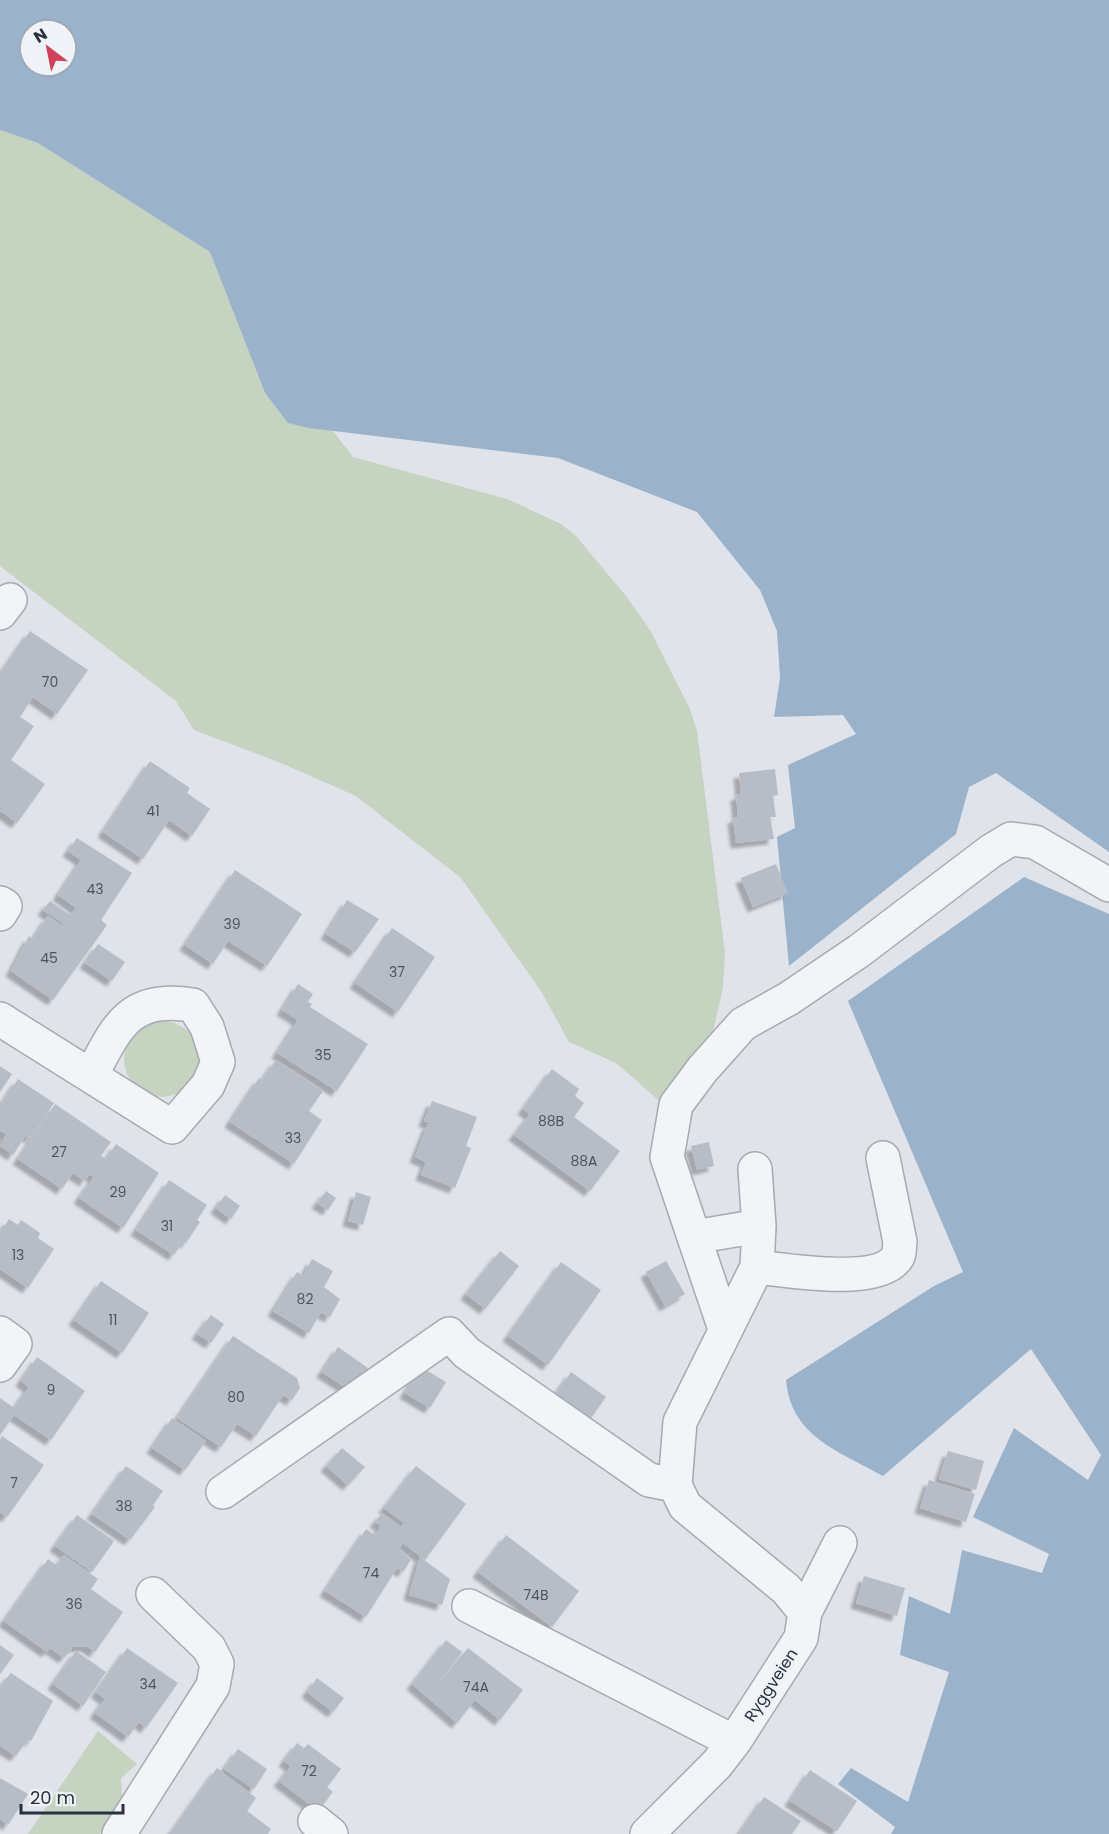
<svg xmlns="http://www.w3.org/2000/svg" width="1109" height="1834" viewBox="0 0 1109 1834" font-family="Poppins,sans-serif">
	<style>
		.green { fill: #c5d3c0 }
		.water { fill: #9ab2ca; fill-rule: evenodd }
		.building { fill: #b7bdc6; filter: url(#shadow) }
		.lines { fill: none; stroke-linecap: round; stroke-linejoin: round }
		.minor-casing { stroke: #a5aab3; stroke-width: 36 }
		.minor { stroke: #f2f4f7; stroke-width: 33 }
		.labels { text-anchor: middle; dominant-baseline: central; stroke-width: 5; stroke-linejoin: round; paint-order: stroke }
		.number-label { font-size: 14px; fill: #4c5462 }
		.street-label { font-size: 16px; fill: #283141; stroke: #eff2f6 }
	</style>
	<defs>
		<filter id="shadow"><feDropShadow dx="-5.5" dy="5.5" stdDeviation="1.5" flood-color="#0004"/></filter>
	</defs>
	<rect width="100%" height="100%" fill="#e0e3e9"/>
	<path class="green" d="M0 130 38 143 210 252 265 393 288 423 333 431 353 457 507 499 561 524 576 536 626 596 650 630 690 709 697 731 725 952 723 988 711 1040 671 1111 616 1063 569 1042 541 991 461 878 356 796 281 763 194 730 176 701 0 566Z
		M124 1059a38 38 0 1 1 76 0a38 38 0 1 1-76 0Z
		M98 1731 137 1764 121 1778 122 1798 100 1834H28Z"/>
	<path class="water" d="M0 0H1109V852L996 773 969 787 956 834 789 966 777 837 795 828 788 765 856 734 843 715 774 717 780 678 777 631 760 590 697 512 558 458 309 428 288 423 265 393 210 252 38 143 0 130ZM30 30H66V66H30Z
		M1024 877 1109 914V1834H891L895 1827 838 1784 851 1768 908 1802 949 1672 900 1655 909 1596 950 1614 962 1550 1042 1573 1049 1554 973 1517 1014 1428 1088 1480 1101 1455 1031 1349 883 1476C839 1451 791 1437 786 1380L934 1286 963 1272 848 1001Z"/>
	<path class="building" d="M30 631 88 670 57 714 33 697 20 717 34 726 11 760 45 784 17 823 1 811 0 813V674Z
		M150 761 190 788 187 793 210 809 192 836 169 820 143 859 103 832Z
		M775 769 778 795 773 796 776 817H770L774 839 736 843 733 818 738 817 736 795 741 794 739 773Z
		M77 838 132 873 101 920 107 925 53 1000 11 971 29 936 33 939 48 916 63 926 64 924 43 910 50 901 70 915 76 908 58 895 81 860 68 851Z
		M776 864 788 893 753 907 741 878Z
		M235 870 302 914 267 966 228 941 213 964 185 945Z
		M347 900 379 919 355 952 326 934Z
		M392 928 435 957 398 1012 355 983Z
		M98 944 125 962 112 981 85 963Z
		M298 984 313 994 308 1002 312 1004 310 1007 368 1044 337 1091 277 1053 298 1020 282 1010Z
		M276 1060 323 1091 309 1111 322 1120 294 1164 230 1122 259 1078 262 1080Z
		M0 1066 12 1074 0 1092Z
		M552 1069 579 1089 575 1096 584 1103 574 1117 620 1151 590 1191 514 1135 530 1114 523 1109Z
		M18 1079 54 1103 30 1138 26 1135 13 1155 0 1146 6 1134 0 1131V1106Z
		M432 1101 477 1117 466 1146 471 1148 455 1188 421 1175 426 1162 415 1157 428 1124 436 1126 424 1121Z
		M55 1104 111 1142 101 1156 106 1159 116 1144 159 1173 123 1228 79 1198 94 1177 89 1174 85 1181 73 1173 62 1189 18 1159Z
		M709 1142 714 1166 697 1170 691 1146Z
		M169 1180 207 1205 197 1220 200 1222 186 1243 183 1241 174 1255 136 1230Z
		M326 1191 336 1198 328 1210 317 1203Z
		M356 1192 371 1197 363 1225 348 1221Z
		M225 1195 240 1206 231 1219 216 1208Z
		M9 1219 18 1225 21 1220 40 1233 38 1238 54 1249 28 1288 0 1269V1233Z
		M500 1251 519 1266 485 1309 466 1294Z
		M312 1259 333 1271 324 1287 340 1299 330 1317 321 1312 309 1333 273 1311 297 1272 303 1276Z
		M666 1261 685 1294 665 1306 646 1272Z
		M561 1262 601 1290 548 1365 508 1336Z
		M101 1281 149 1313 122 1353 74 1320Z
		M211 1315 224 1324 211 1343 197 1334Z
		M233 1336 297 1378 300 1388 292 1400 283 1395 256 1436 237 1424 221 1447 177 1418Z
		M338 1347 368 1368 352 1392 322 1372Z
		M37 1357 85 1391 51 1440 14 1415 0 1435V1398L14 1408 29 1387 21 1381Z
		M421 1367 446 1382 430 1408 405 1393Z
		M571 1372 606 1397 585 1426 550 1402Z
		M172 1418 206 1441 185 1470 152 1448Z
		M2 1436 44 1465 7 1517 0 1512V1440Z
		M342 1448 365 1467 348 1485 326 1466Z
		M948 1451 984 1461 976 1490 939 1479Z
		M126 1466 163 1491 153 1505 155 1507 130 1540 92 1514Z
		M416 1466 466 1504 425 1560 403 1543 399 1549 411 1560 403 1572 397 1568 366 1617 325 1591 366 1529 375 1535 381 1526 375 1522 382 1513 401 1527 404 1523 384 1508Z
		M929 1480 975 1494 966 1522 920 1508Z
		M77 1515 114 1541 92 1572 55 1546Z
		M506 1535 579 1591 552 1627 478 1572Z
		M64 1555 98 1579 91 1589 123 1612 95 1652 86 1646 73 1647 64 1658 50 1648 47 1652 4 1621 48 1559 56 1565Z
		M420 1557 450 1579 442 1605 409 1595Z
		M864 1576 905 1588 897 1616 856 1603Z
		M446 1640 462 1652 435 1688 468 1648 523 1690 500 1720 475 1700 457 1723 412 1684Z
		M0 1645 14 1655 0 1674Z
		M127 1648 178 1683 146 1728 139 1722 128 1737 95 1713 105 1699 96 1692Z
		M76 1651 106 1672 83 1706 53 1684Z
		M11 1673 53 1701 31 1741 28 1739 16 1756 0 1746V1686Z
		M317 1678 344 1698 333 1712 307 1692Z
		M297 1743 304 1748 308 1744 341 1769 327 1787 333 1792 318 1811 279 1781 291 1766 284 1761Z
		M238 1749 267 1769 254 1789 224 1769Z
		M217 1768 256 1798 247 1811 271 1829 268 1834H170Z
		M810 1770 857 1801 837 1831 790 1801Z
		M0 1778 28 1794 8 1825 0 1819Z
		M764 1797 801 1821 792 1834H739Z"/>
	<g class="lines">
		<defs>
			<path id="minor" d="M0 613 10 600
				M0 903 5 906 0 914
				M0 1019 172 1127 208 1085 218 1062 207 1027 193 1005C129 995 117 1026 91 1076
				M694 1237 759 1226
				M757 1267C787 1270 881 1287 898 1256 900 1253 899 1246 900 1242L883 1158
				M725 1329 667 1157 676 1105 702 1070 743 1024 788 999 859 951 991 851 1011 839 1035 842 1109 885
				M0 1333 15 1344 0 1365
				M223 1492 449 1334 467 1353 649 1480 675 1485
				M469 1606 734 1742
				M805 1612 840 1543
				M315 1821 331 1834
				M119 1834 213 1686 217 1664 209 1648 153 1594
				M647 1834 717 1764 734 1742 801 1638 805 1612 786 1589 685 1506 675 1485 680 1422 757 1267 759 1226 755 1169"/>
		</defs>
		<use href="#minor" class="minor-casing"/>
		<use href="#minor" class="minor"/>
	</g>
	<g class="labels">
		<g class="number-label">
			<text x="50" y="682">70</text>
			<text x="153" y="811">41</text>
			<text x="95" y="889">43</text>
			<text x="232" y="924">39</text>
			<text x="49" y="958">45</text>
			<text x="397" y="972">37</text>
			<text x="323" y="1055">35</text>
			<text x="551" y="1121">88B</text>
			<text x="293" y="1138">33</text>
			<text x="59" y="1152">27</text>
			<text x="584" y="1161">88A</text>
			<text x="118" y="1192">29</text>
			<text x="167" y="1226">31</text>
			<text x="18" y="1255">13</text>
			<text x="305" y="1299">82</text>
			<text x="113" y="1320">11</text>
			<text x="51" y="1390">9</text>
			<text x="236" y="1397">80</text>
			<text x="14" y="1483">7</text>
			<text x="124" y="1506">38</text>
			<text x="371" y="1573">74</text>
			<text x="536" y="1595">74B</text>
			<text x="74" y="1604">36</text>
			<text x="148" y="1684">34</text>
			<text x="476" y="1687">74A</text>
			<text x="309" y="1771">72</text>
		</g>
		<g class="street-label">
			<text transform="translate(771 1685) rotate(-57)">Ryggveien</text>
		</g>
	</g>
	<g transform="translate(48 48) rotate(328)"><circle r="28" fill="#eff2f6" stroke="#9fa5ae" stroke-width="1.5"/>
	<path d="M0-4.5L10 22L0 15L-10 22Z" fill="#d14159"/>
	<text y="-9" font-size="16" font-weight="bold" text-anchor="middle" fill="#283141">N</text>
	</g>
	<path d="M21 1804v9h102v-9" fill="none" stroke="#283141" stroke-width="3"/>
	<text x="30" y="1804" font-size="18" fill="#283141" stroke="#eff2f6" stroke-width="4.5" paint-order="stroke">20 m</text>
</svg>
